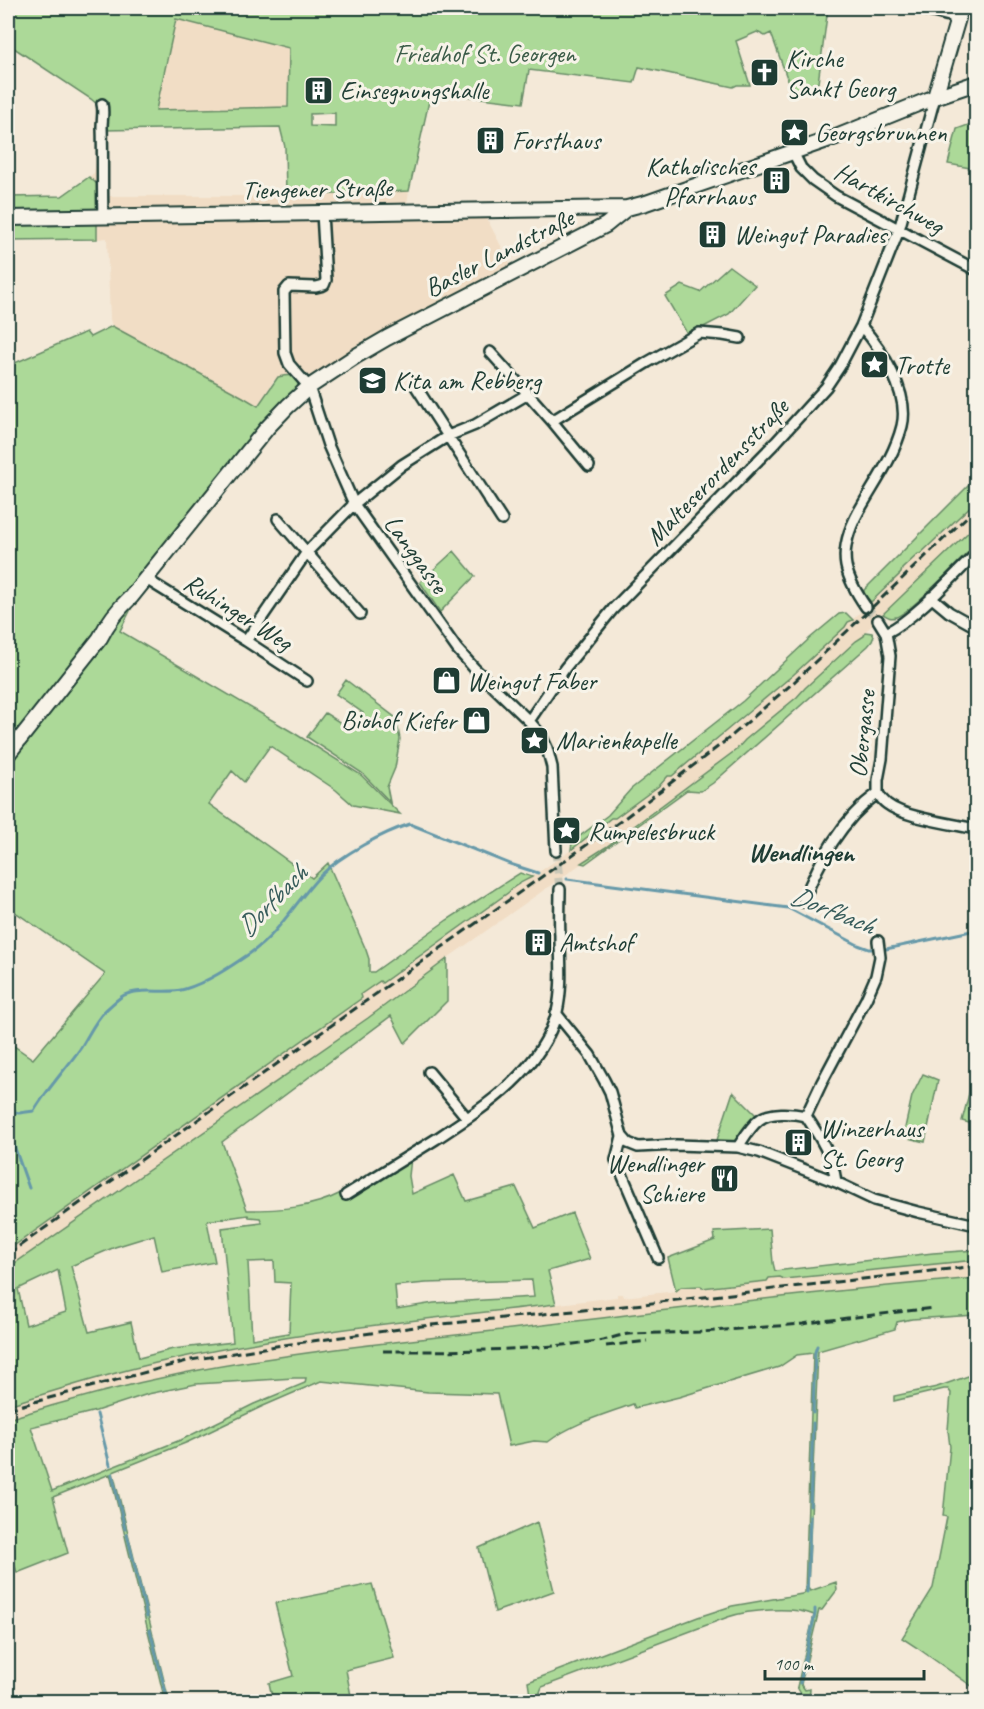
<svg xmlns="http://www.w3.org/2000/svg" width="984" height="1709" viewBox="0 0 984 1709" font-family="Caveat,sans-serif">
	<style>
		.built { fill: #f1ddc5 }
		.green { fill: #acd998; stroke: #668b66; stroke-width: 1.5; fill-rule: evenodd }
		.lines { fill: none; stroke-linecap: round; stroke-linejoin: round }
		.stream { stroke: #6699a9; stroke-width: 3 }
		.street-tunnel { stroke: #c9c7b7; stroke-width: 9; stroke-dasharray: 9 4.5; stroke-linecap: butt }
		.street-casing { stroke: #1f3d34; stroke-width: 14 }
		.secondary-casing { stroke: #1f3d34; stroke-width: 18 }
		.street { stroke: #f7f3e8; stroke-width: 9 }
		.secondary { stroke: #f7f3e8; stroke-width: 14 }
		.rail { stroke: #1f3d34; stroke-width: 3; stroke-dasharray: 9 4.5; stroke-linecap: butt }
		.labels { text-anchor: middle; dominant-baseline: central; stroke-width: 6; stroke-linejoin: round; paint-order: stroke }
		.park-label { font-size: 26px; fill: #3b5c48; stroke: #f7f3e8 }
		.poi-label { font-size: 26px; fill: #1f3d34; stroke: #f7f3e8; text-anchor: start }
		.street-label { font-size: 26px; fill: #1f3d34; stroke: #f7f3e8 }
		.neighbourhood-label { font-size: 27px; font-weight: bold; fill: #1f3d34; stroke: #f7f3e8 }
		.water-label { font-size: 27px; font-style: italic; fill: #375c5b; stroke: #f7f3e8 }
	</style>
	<rect width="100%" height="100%" fill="#f4e9d8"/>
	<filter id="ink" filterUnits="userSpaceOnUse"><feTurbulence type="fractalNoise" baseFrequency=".0167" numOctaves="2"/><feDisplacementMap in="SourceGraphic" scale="12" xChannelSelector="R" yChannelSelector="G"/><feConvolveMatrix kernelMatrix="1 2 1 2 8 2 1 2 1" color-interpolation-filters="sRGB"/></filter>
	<g filter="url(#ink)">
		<path class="built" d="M175 18 289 48 288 107 155 110Z
			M105 98 108 106 104 130 107 145 109 196H286L409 191 405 217 485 215 513 269 297 390 274 380 258 407 243 397 112 326 110 319 107 238 97 239V184L89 177 94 173 98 151V105Z
			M976 501V525L865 632 864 636 856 641 797 697 745 740 736 750 605 847 449 957 368 1018 8 1268V1250L361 998V994L380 980 383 983 509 893 511 889 516 885H520L571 850 611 818 660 785 668 776 722 736 723 732 734 726 793 675 882 592 919 553 921 554Z
			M976 1260V1278L750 1301 328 1350 184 1373 101 1393 8 1419V1405L79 1382 176 1358 255 1343 360 1328 617 1297V1294H623L624 1297 676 1291 681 1287 701 1286 702 1288 767 1281 769 1278 780 1277 784 1279Z"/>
		<path class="green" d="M8 8H828L818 83 792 92 771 33 765 36 757 32 736 41 750 85H737L733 87 639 67 634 83 529 70 523 103 431 92 409 191 286 196 285 147 280 127 104 130 108 106 105 99 98 105 91 99 8 44ZM176 19 289 48 288 107 156 110ZM335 113V127L310 126V114Z
			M976 122V169L948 164 957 129Z
			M89 177 97 184V239L8 240V197L62 196Z
			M729 266 755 285 729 314 688 335 665 296 682 285 700 292Z
			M112 326 243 397 258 406 278 377C287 375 294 373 298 383L297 390 123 600 132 607 120 631 294 733 361 775 400 814 353 805 336 790 270 746 244 782 232 771 209 804 312 878 328 863 366 950 369 959V972H374L447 920 520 873 532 877C525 881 512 886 509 892L382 983 380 981 361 994 362 998 8 1250V1042L33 1059 105 974 8 907V366L86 332 90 337Z
			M976 478V501L920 554H918L902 569 901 573 871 602 864 594V590Z
			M976 525V544C962 558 911 613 896 617 891 619 888 617 883 614Z
			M454 551 475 576 440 612 420 582Z
			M846 613 853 620 848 622 845 627 793 675 672 776H668L660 785 615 818H611L571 850 572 842 608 815 631 789 743 701 809 639 839 614Z
			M865 632 872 633 874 636 872 641 868 646 713 783 701 791 687 790 585 864 581 863 606 847 736 750 745 740 797 697 805 688 856 641 864 636Z
			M346 680 396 718 400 739 395 768 387 787 390 802 362 773 307 737 325 713 352 730 363 713 336 694Z
			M447 959V1001L405 1043 391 1016 222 1142 247 1210C280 1210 312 1208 341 1193L344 1198 411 1158 409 1176 412 1194 454 1175 466 1201 516 1187 535 1228 572 1213 590 1259 548 1271 556 1304C428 1319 299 1331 174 1359 117 1371 63 1388 8 1405V1268L368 1018ZM248 1215 249 1217 260 1218 262 1223 222 1228 233 1342 173 1349 139 1358 131 1322 89 1332 71 1266 115 1247 154 1235 162 1272 215 1262 207 1221ZM274 1261 275 1282 291 1283 289 1333 252 1339 248 1262ZM58 1270 66 1312 26 1325 18 1289ZM532 1280 534 1297 434 1303 397 1309 395 1286 426 1283Z
			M976 1066V1125L962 1121Z
			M923 1074 938 1080 925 1142 903 1137 912 1096Z
			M733 1092 760 1119 738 1147 715 1146Z
			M770 1229 773 1263 775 1271 933 1253 976 1250V1249V1260L784 1279 780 1277 769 1278 767 1281 702 1288 701 1286 681 1287 676 1291 668 1258 715 1240 714 1232Z
			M976 1278V1315L912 1319 897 1322 895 1329 818 1351 808 1588 810 1591 836 1582 837 1590 822 1610H819L801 1684 805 1690 810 1689 809 1701H801V1694L797 1687 814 1615C793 1606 749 1610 728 1617L542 1687 540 1692 543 1701H531L528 1682 698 1617 732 1606 802 1594 805 1592 813 1353 797 1355 779 1367 679 1397 635 1408 633 1404C603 1415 573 1423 548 1442L534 1441 509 1446 497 1394 428 1392 321 1381 261 1407 188 1442 113 1472 169 1701H165L110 1474 53 1497 68 1553 17 1573 8 1544V1419C65 1401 125 1385 184 1373 292 1352 402 1341 511 1329 666 1310 821 1291 976 1278ZM294 1378H306L305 1383 254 1404 183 1439 52 1491 31 1427 96 1411 148 1394 196 1384Z
			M971 1375H976V1689L916 1647 902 1638 933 1588 947 1517 943 1516 950 1447 948 1430 951 1393 948 1389H944L894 1401V1396L937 1387Z
			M537 1522 554 1591 495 1612 479 1548Z
			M372 1584 394 1658 346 1670 352 1701H273L269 1683 293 1676 275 1603Z"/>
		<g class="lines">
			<path class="stream" d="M567 879 788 908 858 945 869 949H886L976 930
				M8 1110 19 1113 34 1111C47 1089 65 1070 80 1049 89 1035 96 1018 108 1008 114 1003 120 996 127 994 146 987 166 995 185 989 208 982 230 967 249 954 279 934 296 901 320 876 341 855 382 833 410 824L510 864 538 873
				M11 1137 29 1188
				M949 1223 976 1229
				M813 1413 815 1352 817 1346
				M97 1414 110 1465
				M112 1474 125 1529
				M810 1506 813 1423
				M127 1534 147 1617
				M807 1592 810 1516
				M150 1630 168 1702
				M800 1683 815 1614V1609
				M803 1702V1695"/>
			<path class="street-tunnel" d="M866 607 878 620
				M556 851 560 889"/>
			<defs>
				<path id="street" d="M917 8 957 18
					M102 104C104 112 102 119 102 127 103 157 102 187 103 217
					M793 152 801 168 813 180 836 196 976 270
					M322 213 326 280 324 285 316 287 289 286 284 292 285 353 289 364 309 387 328 445 354 504 457 649 474 668 529 721 541 735 547 748 552 767 556 851
					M861 326C882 349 910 394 902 426 895 454 877 480 863 504 852 522 842 544 846 566 849 581 857 594 866 607
					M490 352 528 394
					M415 385 502 520
					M589 466 552 421 648 362 699 333 723 335 740 338
					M278 519 360 614
					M146 579 246 641 307 681
					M931 597 949 612 976 627
					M886 633C917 617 951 578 976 554
					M246 641 307 552 354 504 402 465 448 436 475 425 528 394 552 421
					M529 721 565 668 613 609 776 442 826 387 840 366 861 326 899 230 935 97
					M878 793V780L882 759 890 656 886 633 878 620
					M878 793C880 797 883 801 887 804 905 818 954 824 976 829
					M803 902C819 861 841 820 878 793
					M556 1013 590 1055 604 1080 610 1092 622 1136 628 1143 638 1147 676 1145 738 1147 759 1152 836 1182 874 1200 918 1212 976 1225
					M429 1072 467 1118
					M806 1116 822 1082 866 999 876 976 880 957 878 941
					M622 1136 616 1160 658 1258
					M738 1147C744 1138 750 1127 759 1120 769 1111 793 1113 806 1116 820 1137 833 1157 836 1182
					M346 1195C376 1176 406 1158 436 1139 483 1108 542 1071 557 1012 563 986 560 961 560 935 559 920 560 904 560 889"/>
				<path id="secondary" d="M935 97 961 8
					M8 218 627 208
					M8 754 100 638C108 622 118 609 131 597L267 428 288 406 309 387 356 356 387 338 606 225 627 208 646 203 836 137 935 97 976 83"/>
			</defs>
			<use href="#street" class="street-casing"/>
			<use href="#secondary" class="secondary-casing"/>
			<use href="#street" class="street"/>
			<use href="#secondary" class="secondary"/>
			<path class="rail" d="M8 1254 622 820 728 739 794 682 976 508
				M606 1346 647 1341
				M383 1351C455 1351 526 1351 597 1341 608 1340 618 1335 629 1334L701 1332 803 1324 822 1321 933 1308
				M8 1409 191 1360 276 1346 422 1326 634 1305 976 1266"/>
		</g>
	</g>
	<defs>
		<symbol id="church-square" viewBox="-11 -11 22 22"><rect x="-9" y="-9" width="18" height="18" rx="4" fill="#1f3d34" stroke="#f7f3e8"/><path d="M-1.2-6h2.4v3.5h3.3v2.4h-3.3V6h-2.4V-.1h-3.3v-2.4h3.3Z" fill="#fff"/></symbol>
		<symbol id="building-square" viewBox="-11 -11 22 22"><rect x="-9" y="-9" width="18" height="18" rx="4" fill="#1f3d34" stroke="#f7f3e8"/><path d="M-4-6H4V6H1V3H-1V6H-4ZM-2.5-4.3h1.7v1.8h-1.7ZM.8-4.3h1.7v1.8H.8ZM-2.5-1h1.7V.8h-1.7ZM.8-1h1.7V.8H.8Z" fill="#fff"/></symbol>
		<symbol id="sight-square" viewBox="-11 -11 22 22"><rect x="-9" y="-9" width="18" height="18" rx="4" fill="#1f3d34" stroke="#f7f3e8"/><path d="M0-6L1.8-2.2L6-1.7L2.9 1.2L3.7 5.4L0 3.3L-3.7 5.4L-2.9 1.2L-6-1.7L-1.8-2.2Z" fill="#fff"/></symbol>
		<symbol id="school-square" viewBox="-11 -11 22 22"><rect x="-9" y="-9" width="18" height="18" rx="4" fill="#1f3d34" stroke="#f7f3e8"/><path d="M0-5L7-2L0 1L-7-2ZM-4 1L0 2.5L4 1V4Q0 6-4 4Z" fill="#fff"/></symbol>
		<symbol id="shop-square" viewBox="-11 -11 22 22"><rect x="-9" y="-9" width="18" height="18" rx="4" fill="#1f3d34" stroke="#f7f3e8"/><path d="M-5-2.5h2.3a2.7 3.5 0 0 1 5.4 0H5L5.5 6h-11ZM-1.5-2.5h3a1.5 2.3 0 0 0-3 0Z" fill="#fff"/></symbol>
		<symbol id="restaurant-square" viewBox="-11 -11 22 22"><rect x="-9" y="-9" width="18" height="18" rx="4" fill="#1f3d34" stroke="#f7f3e8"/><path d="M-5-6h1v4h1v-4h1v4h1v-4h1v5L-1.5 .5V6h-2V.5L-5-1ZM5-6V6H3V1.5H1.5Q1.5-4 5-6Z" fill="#fff"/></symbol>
	</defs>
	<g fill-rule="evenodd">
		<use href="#church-square" x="748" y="56" width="33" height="33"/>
		<use href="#building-square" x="302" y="74" width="33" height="33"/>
		<use href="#sight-square" x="778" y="116" width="33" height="33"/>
		<use href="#building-square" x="474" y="124" width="33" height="33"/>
		<use href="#building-square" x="760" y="164" width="33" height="33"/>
		<use href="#building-square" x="696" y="218" width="33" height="33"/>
		<use href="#sight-square" x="858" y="348" width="33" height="33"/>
		<use href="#school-square" x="356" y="364" width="33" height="33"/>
		<use href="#shop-square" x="430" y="664" width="33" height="33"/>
		<use href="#shop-square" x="460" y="704" width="33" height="33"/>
		<use href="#sight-square" x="518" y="724" width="33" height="33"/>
		<use href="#sight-square" x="550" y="814" width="33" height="33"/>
		<use href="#building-square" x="522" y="926" width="33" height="33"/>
		<use href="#building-square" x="782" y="1126" width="33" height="33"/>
		<use href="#restaurant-square" x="708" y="1162" width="33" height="33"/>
	</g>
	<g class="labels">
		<g class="park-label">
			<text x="485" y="53">Friedhof St. Georgen</text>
		</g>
		<g class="poi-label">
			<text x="786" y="58">Kirche<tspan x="786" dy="30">Sankt Georg</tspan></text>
			<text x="340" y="90">Einsegnungshalle</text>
			<text x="815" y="132">Georgsbrunnen</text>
			<text x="512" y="140">Forsthaus</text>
			<text x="755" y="166" text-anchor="end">Katholisches<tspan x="755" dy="30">Pfarrhaus</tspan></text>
			<text x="734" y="234">Weingut Paradies</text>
			<text x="895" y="365">Trotte</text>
			<text x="393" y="380">Kita am Rebberg</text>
			<text x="467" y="681">Weingut Faber</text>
			<text x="456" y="720" text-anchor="end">Biohof Kiefer</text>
			<text x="556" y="740">Marienkapelle</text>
			<text x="588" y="831">Rumpelesbruck</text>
			<text x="559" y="942">Amtshof</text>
			<text x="820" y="1128">Winzerhaus<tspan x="820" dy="30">St. Georg</tspan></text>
			<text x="704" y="1163" text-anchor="end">Wendlinger<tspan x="704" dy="30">Schiere</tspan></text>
		</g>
		<g class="street-label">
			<text transform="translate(317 189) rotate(-1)">Tiengener Straße</text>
			<text transform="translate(889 198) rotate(29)">Hartkirchweg</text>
			<text transform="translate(499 253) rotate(-27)">Basler Landstraße</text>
			<text transform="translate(717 472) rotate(-46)">Malteserordensstraße</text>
			<text transform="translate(416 554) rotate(54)">Langgasse</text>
			<text transform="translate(238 612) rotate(32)">Ruhinger Weg</text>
			<text transform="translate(862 734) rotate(-84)">Obergasse</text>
		</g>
		<g class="neighbourhood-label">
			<text x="801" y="852">Wendlingen</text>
		</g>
		<g class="water-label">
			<text transform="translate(272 900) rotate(-46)">Dorfbach</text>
			<text transform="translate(833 910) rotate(22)">Dorfbach</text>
		</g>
	</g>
	<rect width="984" height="1709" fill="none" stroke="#f7f3e8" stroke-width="30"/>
	<rect x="15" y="15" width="954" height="1679" fill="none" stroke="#1f3d34" stroke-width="2" filter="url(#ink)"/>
	<path d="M765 1670v9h159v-9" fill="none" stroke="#1f3d34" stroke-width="3"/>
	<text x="774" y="1670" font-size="18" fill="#1f3d34" stroke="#f7f3e8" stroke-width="4.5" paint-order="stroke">100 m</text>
</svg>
